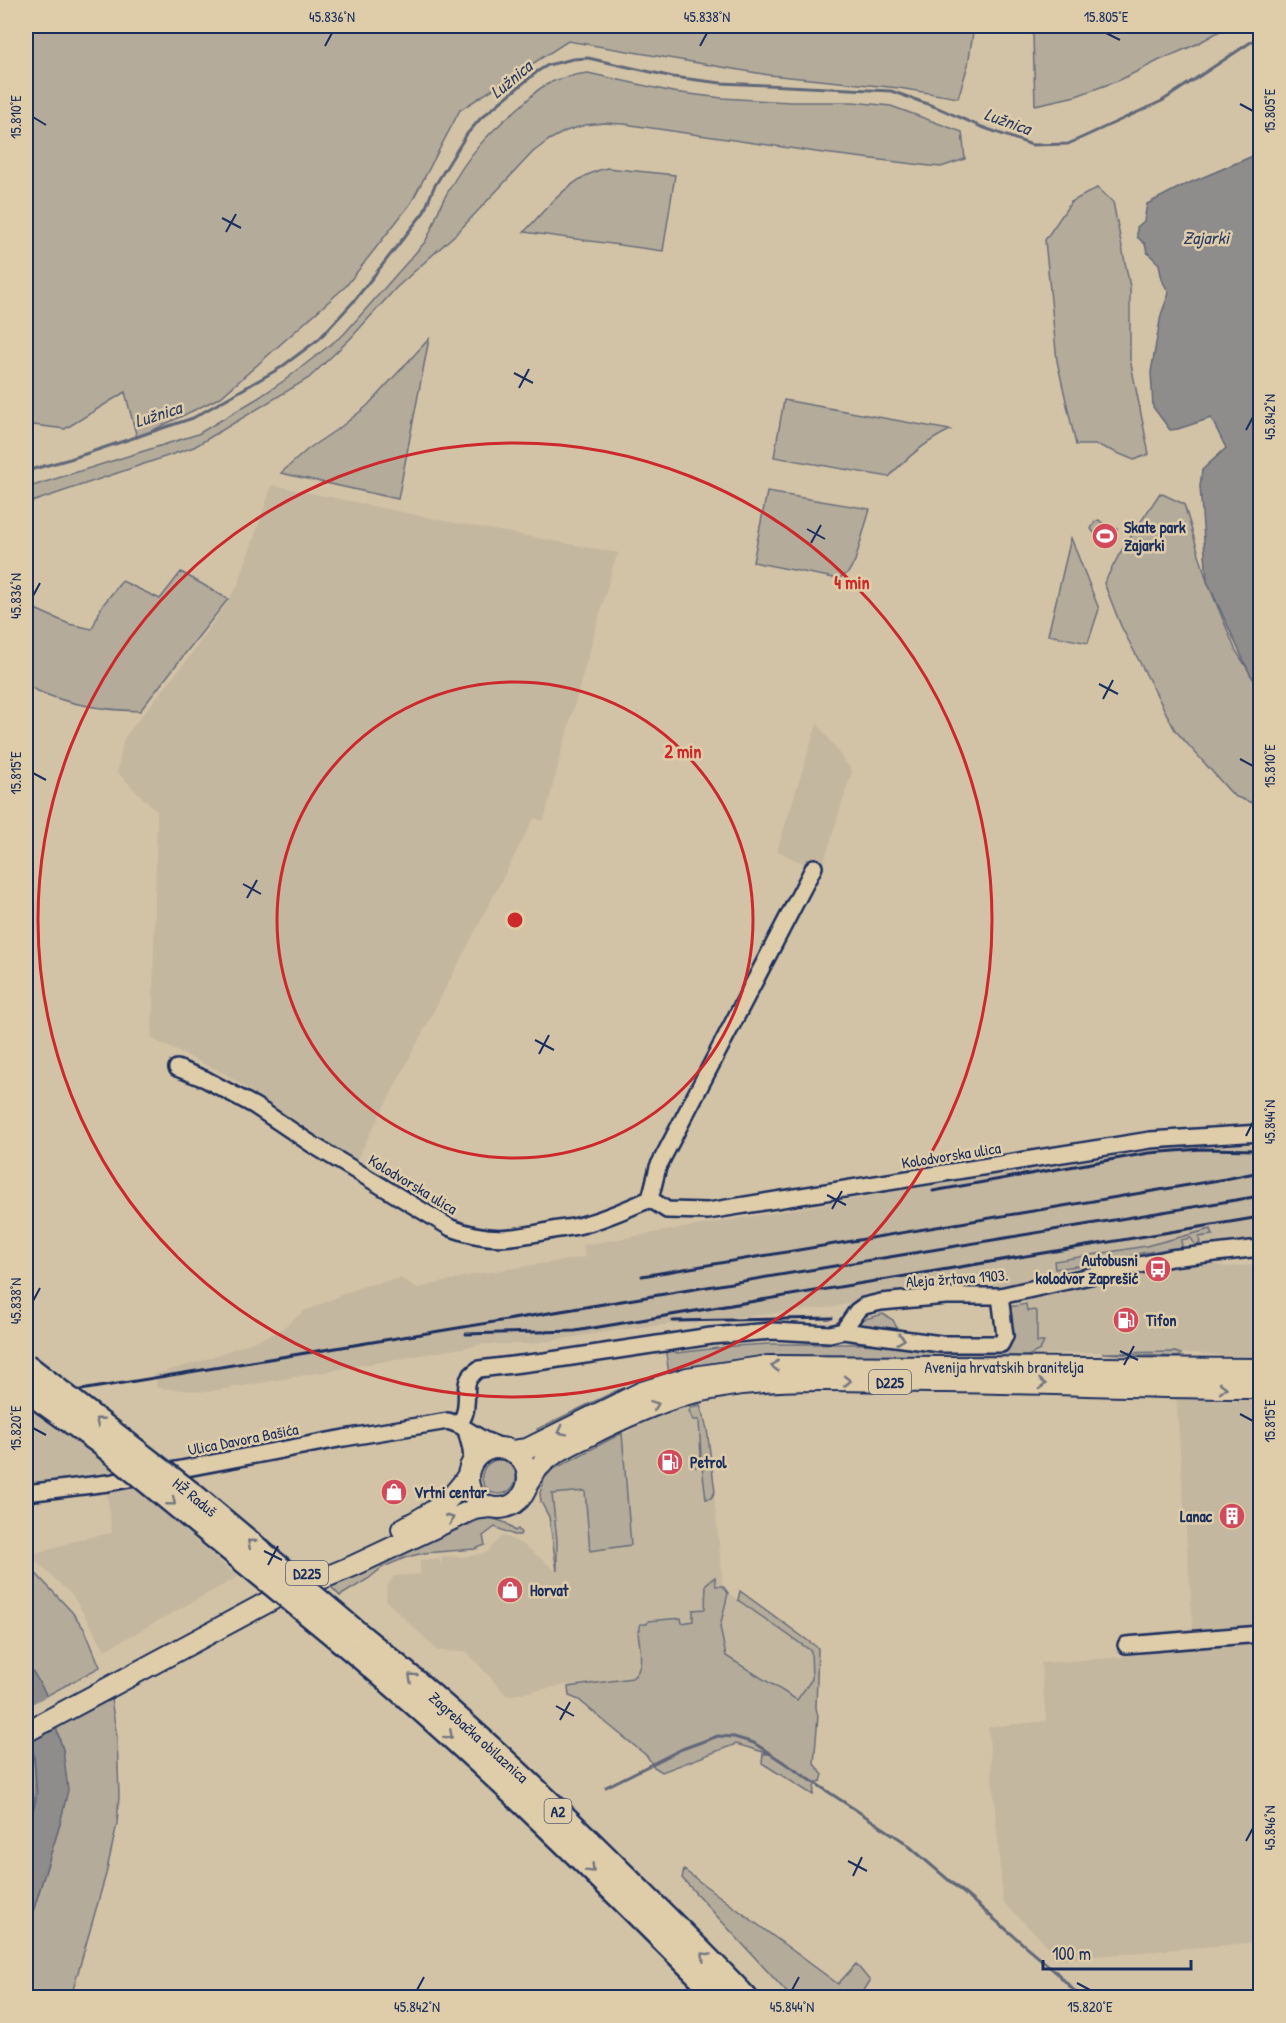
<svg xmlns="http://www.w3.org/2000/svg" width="1286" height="2023" viewBox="0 0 1286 2023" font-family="'Patrick Hand',sans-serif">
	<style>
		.built { fill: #c4b7a0 }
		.green { fill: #b4ab9a; stroke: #686d7c; stroke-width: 1.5 }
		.water { fill: #8f8d8b; stroke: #616779; stroke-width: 1.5 }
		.pier { fill: #d3c3a6 }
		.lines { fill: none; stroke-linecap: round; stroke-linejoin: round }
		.stream { stroke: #616779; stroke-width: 3 }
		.minor-casing { stroke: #1b2f5e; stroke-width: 20 }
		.major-casing { stroke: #1b2f5e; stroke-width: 24 }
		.highway-casing { stroke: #1b2f5e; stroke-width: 27 }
		.minor { stroke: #dfcdaa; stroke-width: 15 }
		.major { stroke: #dfcdaa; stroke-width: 20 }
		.highway { stroke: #dfcdaa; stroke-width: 22 }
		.rail { stroke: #1b2f5e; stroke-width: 3 }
		.highway-bridge-casing { stroke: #1b2f5e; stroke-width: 27; stroke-linecap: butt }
		.highway-bridge { stroke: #dfcdaa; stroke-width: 22 }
		.oneway { stroke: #737680 }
		.ticks { fill: none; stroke: #1b2f5e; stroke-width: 2 }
		.ring { fill: none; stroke: #cd282b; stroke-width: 3 }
		.labels { text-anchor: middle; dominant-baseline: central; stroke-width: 5; stroke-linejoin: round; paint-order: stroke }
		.shield { fill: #dfcdaa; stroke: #565e75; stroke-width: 1.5 }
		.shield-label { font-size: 15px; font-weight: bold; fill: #1b2f5e }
		.poi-label { font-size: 16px; font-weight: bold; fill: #1b2f5e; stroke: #dfcdaa; text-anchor: start }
		.street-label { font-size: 16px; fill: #1b2f5e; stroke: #dfcdaa }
		.water-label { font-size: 18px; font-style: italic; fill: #2c3d65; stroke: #dfcdaa }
		.centre { fill: #cd282b; stroke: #dfcdaa; stroke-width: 3 }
		.ring-label { font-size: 18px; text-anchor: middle; font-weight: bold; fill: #cd282b; stroke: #dfcdaa; stroke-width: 5; stroke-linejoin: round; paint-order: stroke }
		.neatline { fill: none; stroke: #1b2f5e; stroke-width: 2 }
		.ticks-label { font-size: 15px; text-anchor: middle; fill: #1b2f5e }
	</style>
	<rect width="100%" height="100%" fill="#d3c3a6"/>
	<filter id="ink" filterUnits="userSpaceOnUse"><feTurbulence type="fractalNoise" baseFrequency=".0167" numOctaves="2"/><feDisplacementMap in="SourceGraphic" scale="12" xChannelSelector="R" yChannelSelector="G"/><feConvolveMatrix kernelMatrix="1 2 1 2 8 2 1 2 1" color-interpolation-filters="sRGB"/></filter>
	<g filter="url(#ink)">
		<path class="built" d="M272 485 451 522 619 553 614 563 562 750 544 821 534 818 356 1161 225 1074 152 1039 157 812 117 772 124 738 190 656 237 587Z
			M817 723 852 771 821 872 777 851Z
			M1190 1144 1260 1145V1242L1215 1243 1214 1264 1226 1267 1252 1265 1253 1270 1260 1269V1359L1194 1353 1181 1354 1175 1352H1090L1009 1356V1316L1026 1304 1016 1287 993 1289 994 1273 834 1307 626 1329 530 1344H485L208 1392 157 1388 155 1374 201 1361 278 1332 304 1311 360 1287 400 1278 418 1288 475 1274 585 1257 583 1245 1122 1153Z
			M1176 1396 1214 1401H1260V1942L1061 1959 1003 1902 988 1727 1046 1721 1041 1663 1123 1657 1122 1635 1193 1628Z
			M701 1403 707 1429 711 1462 723 1586 712 1623 638 1631 641 1664 638 1674 632 1678 566 1685 507 1696 467 1652 438 1651 386 1601 387 1586 394 1576 420 1574V1560L439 1558 441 1566 442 1556 463 1557 486 1553 503 1535 524 1545 557 1571V1540L552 1494 585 1490 625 1545H631L622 1433H628L639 1419 681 1406Z
			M36 1410 115 1471 26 1483V1412Z
			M106 1487H134L238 1577 105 1650 73 1596 29 1555 85 1538 112 1533Z
			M728 1593 811 1651 812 1679 797 1700 725 1656 720 1627Z"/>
		<path class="green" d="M26 26H974L968 65 958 98 899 88 769 75 568 41 460 110 411 203 346 286 221 397 137 438 125 392 65 429 26 424Z
			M1022 26H1229L1197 44 1160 60 1120 80 1076 96 1035 105 1033 35Z
			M588 73 673 92 722 98 790 102H853L891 106 962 132 965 159 941 167 930 166 823 153 624 124 604 123 585 125 566 131 549 140 533 152 458 232 396 288 350 339 309 378 194 447 26 504V488L198 434 258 398 285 380 344 334 425 242C434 227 437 210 446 195 469 153 486 135 523 104 530 98 536 90 544 86 557 78 573 75 588 73Z
			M607 168 675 175 663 251 524 232C548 207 572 175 607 168Z
			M1097 188 1113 202 1130 287V359L1149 454 1134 460 1098 445H1076L1057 361 1045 240 1071 202Z
			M429 339 398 499 281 473 308 449 342 426 367 406Z
			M784 400 950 430C927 441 906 458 889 477L774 457Z
			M767 492 870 509 855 561 848 573 841 577 834 578 753 562Z
			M1160 493 1184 504 1207 581 1236 651 1260 688V806L1234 796 1175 730 1121 626 1104 583 1120 553Z
			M1099 520 1106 526 1109 524 1117 529 1109 544H1103L1091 529 1095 522Z
			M1071 538 1099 609 1088 643 1048 635Z
			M181 572 228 599 140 711C101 710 60 704 26 685V605L69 624 92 629 102 606 122 581 160 599Z
			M1211 1229 1213 1235 1199 1237 1200 1244 1195 1245 1191 1238 1181 1240 1182 1247 1142 1253 1115 1261 1055 1269 1054 1261 1146 1246Z
			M1026 1304 1027 1311 1035 1310 1037 1312V1342H1044L1040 1350 1028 1356H979L949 1360 881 1359 539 1433 537 1429 618 1390 669 1374 665 1347 677 1353 734 1346 768 1344H861L926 1348 1006 1349 1009 1346V1307Z
			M883 1314 893 1320 897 1328 887 1334 854 1329 858 1321Z
			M1175 1352 1181 1354 1178 1357 1102 1353Z
			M700 1405 707 1429 715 1492 711 1498 706 1499 702 1466 694 1467 693 1458 701 1456 699 1420H693L689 1411 693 1407Z
			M622 1433 631 1545 590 1551 585 1491 552 1494 557 1540V1571L549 1517 541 1502 540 1493 544 1479 552 1470Z
			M482 1477a17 17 0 1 1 34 0a17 17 0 1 1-34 0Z
			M491 1518 506 1523 515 1531 518 1529 521 1533 520 1535H514L495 1527 483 1536 485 1545 475 1549 424 1553 407 1557 383 1567 368 1579 340 1596 331 1587 474 1522 481 1519Z
			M26 1563 72 1612 85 1630 100 1667 46 1696 26 1660Z
			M715 1577 716 1586H723L728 1593 720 1627 726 1656 797 1700 812 1679 811 1651 738 1600 740 1591 818 1648 816 1708 818 1716 814 1764 823 1775 821 1781 815 1783 813 1795 762 1763 763 1754H770L736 1744 662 1772 654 1767 647 1756 610 1726 579 1700 569 1696 568 1687 632 1678C646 1668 639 1646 638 1631L640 1630V1624H647L648 1621 681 1618 682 1623 693 1621V1610L705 1609 706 1584Z
			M111 1699 117 1737 119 1796 117 1824 106 1874 71 1997 26 1998V1934L60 1824 63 1750 56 1728Z
			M30 1742C39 1775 36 1807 26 1839V1744Z
			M684 1870 838 1984 856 1964 870 1981 860 1997H791L682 1878Z"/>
		<path class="water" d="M1260 153V688L1250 674 1207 581 1200 486 1202 470 1226 448 1211 418 1178 429 1170 430 1153 407 1151 372 1161 315 1169 293 1162 280 1159 264 1147 252 1145 244 1137 237V227L1144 221 1147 204 1180 187Z
			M26 1660 45 1692 63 1750 68 1790 60 1824 26 1934V1839L37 1795 34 1755 26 1727Z"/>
		<path class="pier" d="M49 1695 59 1726 27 1743 26 1707Z"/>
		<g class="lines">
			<path class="stream" d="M26 471 70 459 193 418 280 368 319 339 354 301 424 212 434 187 467 134 481 118 538 71 548 65 573 59 588 58 673 77 721 83 891 91 936 107 979 126 1032 145 1068 144 1162 101 1260 36
				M606 1787 682 1749 718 1736 734 1737 754 1743 903 1841 1057 1973 1081 1998"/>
			<defs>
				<path id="minor" d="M177 1068 205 1079 255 1106 313 1145 451 1228C489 1242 510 1239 548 1231 560 1228 573 1228 585 1224 608 1218 629 1208 650 1199L667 1210 708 1211 1150 1140 1260 1133
					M650 1199 658 1167 814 867
					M843 1331 857 1311 864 1306 881 1302 946 1296H1000L1171 1258 1260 1248
					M459 1425C463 1418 466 1413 466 1405 468 1388 462 1380 479 1369L545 1361 711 1336 772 1331 830 1334 843 1331 941 1344H1001L1005 1336 1000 1296
					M466 1430 471 1449 472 1462
					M26 1493 108 1483 344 1438 448 1421 459 1425 484 1440 504 1448
					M1126 1645 1260 1634"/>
				<path id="major" d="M468 1478a30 30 0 1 1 60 0a30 30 0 1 1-60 0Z
					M513 1451 527 1449 642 1392 687 1378 768 1366 1260 1369
					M529 1482C539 1458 566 1447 588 1436 619 1420 651 1405 685 1395 769 1372 860 1382 947 1382 1051 1383 1156 1388 1260 1388
					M402 1529C428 1515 453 1501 468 1475
					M26 1732 279 1596 353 1566 474 1509 489 1507"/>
				<path id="highway" d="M360 1635C455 1711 544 1795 630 1881 669 1920 709 1958 746 1998
					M342 1642C475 1752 598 1875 721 1998"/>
			</defs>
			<use href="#minor" class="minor-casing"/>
			<use href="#major" class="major-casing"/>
			<use href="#highway" class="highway-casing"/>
			<use href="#minor" class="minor"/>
			<use href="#major" class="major"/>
			<use href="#highway" class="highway"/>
			<path class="rail" d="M933 1191 1149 1153 1201 1149 1260 1150
				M642 1276 1225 1179 1260 1172
				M673 1321 832 1318
				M466 1334 575 1331 1260 1217
				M26 1399 1260 1196"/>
			<defs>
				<path id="highway-bridge" d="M26 1365 196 1497 360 1635
					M26 1390 99 1442 342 1642"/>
			</defs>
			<use href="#highway-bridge" class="highway-bridge-casing"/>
			<use href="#highway-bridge" class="highway-bridge"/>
		</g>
		<defs><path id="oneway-chevron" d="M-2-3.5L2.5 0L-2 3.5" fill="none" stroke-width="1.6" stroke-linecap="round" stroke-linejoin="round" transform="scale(1.5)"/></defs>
		<g class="oneway">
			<use href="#oneway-chevron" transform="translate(901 1339) rotate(7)"/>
			<use href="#oneway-chevron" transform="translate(775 1366) rotate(179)"/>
			<use href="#oneway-chevron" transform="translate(847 1381)"/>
			<use href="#oneway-chevron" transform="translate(1042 1384) rotate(2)"/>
			<use href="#oneway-chevron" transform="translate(1223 1388)"/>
			<use href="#oneway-chevron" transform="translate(655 1405) rotate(-21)"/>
			<use href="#oneway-chevron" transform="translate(99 1421) rotate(-142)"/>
			<use href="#oneway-chevron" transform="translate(562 1431) rotate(153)"/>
			<use href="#oneway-chevron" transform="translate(172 1502) rotate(39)"/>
			<use href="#oneway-chevron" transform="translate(450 1519) rotate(-25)"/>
			<use href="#oneway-chevron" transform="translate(251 1543) rotate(-140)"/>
			<use href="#oneway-chevron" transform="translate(412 1677) rotate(-138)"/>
			<use href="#oneway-chevron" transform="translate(449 1735) rotate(42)"/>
			<use href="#oneway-chevron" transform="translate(591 1869) rotate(45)"/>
			<use href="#oneway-chevron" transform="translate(705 1956) rotate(-135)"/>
		</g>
	</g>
	<path class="ticks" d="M1106 33 1120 40M325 46 332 33M700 46 707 33M1240 104 1253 111M33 117 46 125M222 218 241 228M226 232 236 214M514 373 533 383M519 388 529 369M1246 430 1253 417M807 529 825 539M811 543 821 525M33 596 40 583M1099 684 1118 694M1103 699 1113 680M1240 759 1253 766M33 773 46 780M243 884 261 894M247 898 257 880M535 1040 554 1050M539 1054 549 1035M1246 1136 1253 1122M827 1195 846 1205M832 1209 842 1191M33 1301 40 1288M1120 1351 1138 1360M1124 1365 1134 1346M1240 1414 1253 1421M33 1428 46 1435M264 1551 282 1560M268 1565 278 1546M556 1706 574 1716M560 1720 570 1702M1246 1841 1253 1828M848 1861 867 1871M853 1876 862 1857M1077 1983 1090 1990M417 1990 424 1977M792 1990 799 1977"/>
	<g class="ring">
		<circle cx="515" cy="920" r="238"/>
		<circle cx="515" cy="920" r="477"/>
	</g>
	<defs>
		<symbol id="stadium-disc" viewBox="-11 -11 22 22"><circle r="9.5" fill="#d1495b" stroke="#dfcdaa"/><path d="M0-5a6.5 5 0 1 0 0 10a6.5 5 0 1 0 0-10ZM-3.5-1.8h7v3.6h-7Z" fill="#fff"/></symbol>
		<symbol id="bus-disc" viewBox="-11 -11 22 22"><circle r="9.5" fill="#d1495b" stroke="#dfcdaa"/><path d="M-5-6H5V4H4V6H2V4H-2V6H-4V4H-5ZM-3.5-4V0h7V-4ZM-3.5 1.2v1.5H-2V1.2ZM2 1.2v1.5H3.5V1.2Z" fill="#fff"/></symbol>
		<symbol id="fuel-disc" viewBox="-11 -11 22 22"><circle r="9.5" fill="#d1495b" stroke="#dfcdaa"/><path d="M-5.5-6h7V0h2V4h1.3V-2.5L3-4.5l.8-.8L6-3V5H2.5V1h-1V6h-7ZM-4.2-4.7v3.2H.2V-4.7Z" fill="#fff"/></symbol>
		<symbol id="shop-disc" viewBox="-11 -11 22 22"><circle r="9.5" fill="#d1495b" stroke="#dfcdaa"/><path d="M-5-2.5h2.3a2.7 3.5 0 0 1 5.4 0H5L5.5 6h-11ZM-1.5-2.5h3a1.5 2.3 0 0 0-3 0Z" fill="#fff"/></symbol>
		<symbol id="building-disc" viewBox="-11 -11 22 22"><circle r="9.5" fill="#d1495b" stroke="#dfcdaa"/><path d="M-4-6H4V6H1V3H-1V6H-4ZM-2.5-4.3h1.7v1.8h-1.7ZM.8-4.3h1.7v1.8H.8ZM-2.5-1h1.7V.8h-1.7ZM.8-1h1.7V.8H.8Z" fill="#fff"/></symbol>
	</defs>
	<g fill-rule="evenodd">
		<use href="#stadium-disc" x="1090" y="521" width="30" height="30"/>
		<use href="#bus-disc" x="1143" y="1254" width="30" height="30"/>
		<use href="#fuel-disc" x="1111" y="1305" width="30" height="30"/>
		<use href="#fuel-disc" x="655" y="1447" width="30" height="30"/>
		<use href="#shop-disc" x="379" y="1477" width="30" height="30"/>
		<use href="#building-disc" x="1217" y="1501" width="30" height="30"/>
		<use href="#shop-disc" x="495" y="1575" width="30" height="30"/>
	</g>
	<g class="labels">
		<g class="shield">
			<rect x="869" y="1370" width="42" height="24" rx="4.5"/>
			<rect x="286" y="1561" width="42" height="24" rx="4.5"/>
			<rect x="544.5" y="1799" width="27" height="24" rx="4.5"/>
		</g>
		<g class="shield-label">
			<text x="890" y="1382">D225</text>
			<text x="307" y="1573">D225</text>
			<text x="558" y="1811">A2</text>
		</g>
		<g class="poi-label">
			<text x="1124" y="527">Skate park<tspan x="1124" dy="18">Zajarki</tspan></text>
			<text x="1138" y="1260" text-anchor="end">Autobusni<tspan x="1138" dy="18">kolodvor Zaprešić</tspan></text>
			<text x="1146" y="1320">Tifon</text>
			<text x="690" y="1462">Petrol</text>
			<text x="414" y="1492">Vrtni centar</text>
			<text x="1212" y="1516" text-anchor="end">Lanac</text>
			<text x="530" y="1590">Horvat</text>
		</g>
		<g class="street-label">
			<text transform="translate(951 1155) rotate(-9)">Kolodvorska ulica</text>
			<text transform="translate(413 1184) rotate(31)">Kolodvorska ulica</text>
			<text transform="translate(957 1278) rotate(-4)">Aleja žrtava 1903.</text>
			<text x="1004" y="1367">Avenija hrvatskih branitelja</text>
			<text transform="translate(243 1439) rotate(-11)">Ulica Davora Bašića</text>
			<text transform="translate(195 1497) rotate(39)">HŽ Raduš</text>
			<text transform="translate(479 1737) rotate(42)">Zagrebačka obilaznica</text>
		</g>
		<g class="water-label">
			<text transform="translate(511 79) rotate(-40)">Lužnica</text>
			<text transform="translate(1008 121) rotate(20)">Lužnica</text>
			<text x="1206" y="237">Zajarki</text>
			<text transform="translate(158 414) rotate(-18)">Lužnica</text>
		</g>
	</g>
	<circle cx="515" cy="920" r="9" class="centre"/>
	<g class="ring-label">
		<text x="852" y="589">4 min</text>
		<text x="683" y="758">2 min</text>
	</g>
	<rect width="1286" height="2023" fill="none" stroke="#dfcdaa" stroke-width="66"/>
	<path d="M1043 1960v9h148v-9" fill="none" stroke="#1b2f5e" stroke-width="3"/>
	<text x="1052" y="1960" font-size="18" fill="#1b2f5e" stroke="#dfcdaa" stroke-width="4.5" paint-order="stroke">100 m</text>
	<rect x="33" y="33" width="1220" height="1957" class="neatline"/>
	<g class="ticks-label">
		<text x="332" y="22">45.836°N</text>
		<text x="707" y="22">45.838°N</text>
		<text x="1106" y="22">15.805°E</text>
		<text transform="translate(1270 111) rotate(-90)" y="5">15.805°E</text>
		<text transform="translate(16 117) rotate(-90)" y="5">15.810°E</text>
		<text transform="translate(1270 417) rotate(-90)" y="5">45.842°N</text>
		<text transform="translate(16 596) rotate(-90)" y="5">45.836°N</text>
		<text transform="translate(1270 766) rotate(-90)" y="5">15.810°E</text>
		<text transform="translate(16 773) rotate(-90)" y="5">15.815°E</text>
		<text transform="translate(1270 1122) rotate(-90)" y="5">45.844°N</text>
		<text transform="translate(16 1301) rotate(-90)" y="5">45.838°N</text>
		<text transform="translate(1270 1421) rotate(-90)" y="5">15.815°E</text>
		<text transform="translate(16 1428) rotate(-90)" y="5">15.820°E</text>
		<text transform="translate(1270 1828) rotate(-90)" y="5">45.846°N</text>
		<text x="417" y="2012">45.842°N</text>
		<text x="792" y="2012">45.844°N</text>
		<text x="1090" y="2012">15.820°E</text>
	</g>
</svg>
